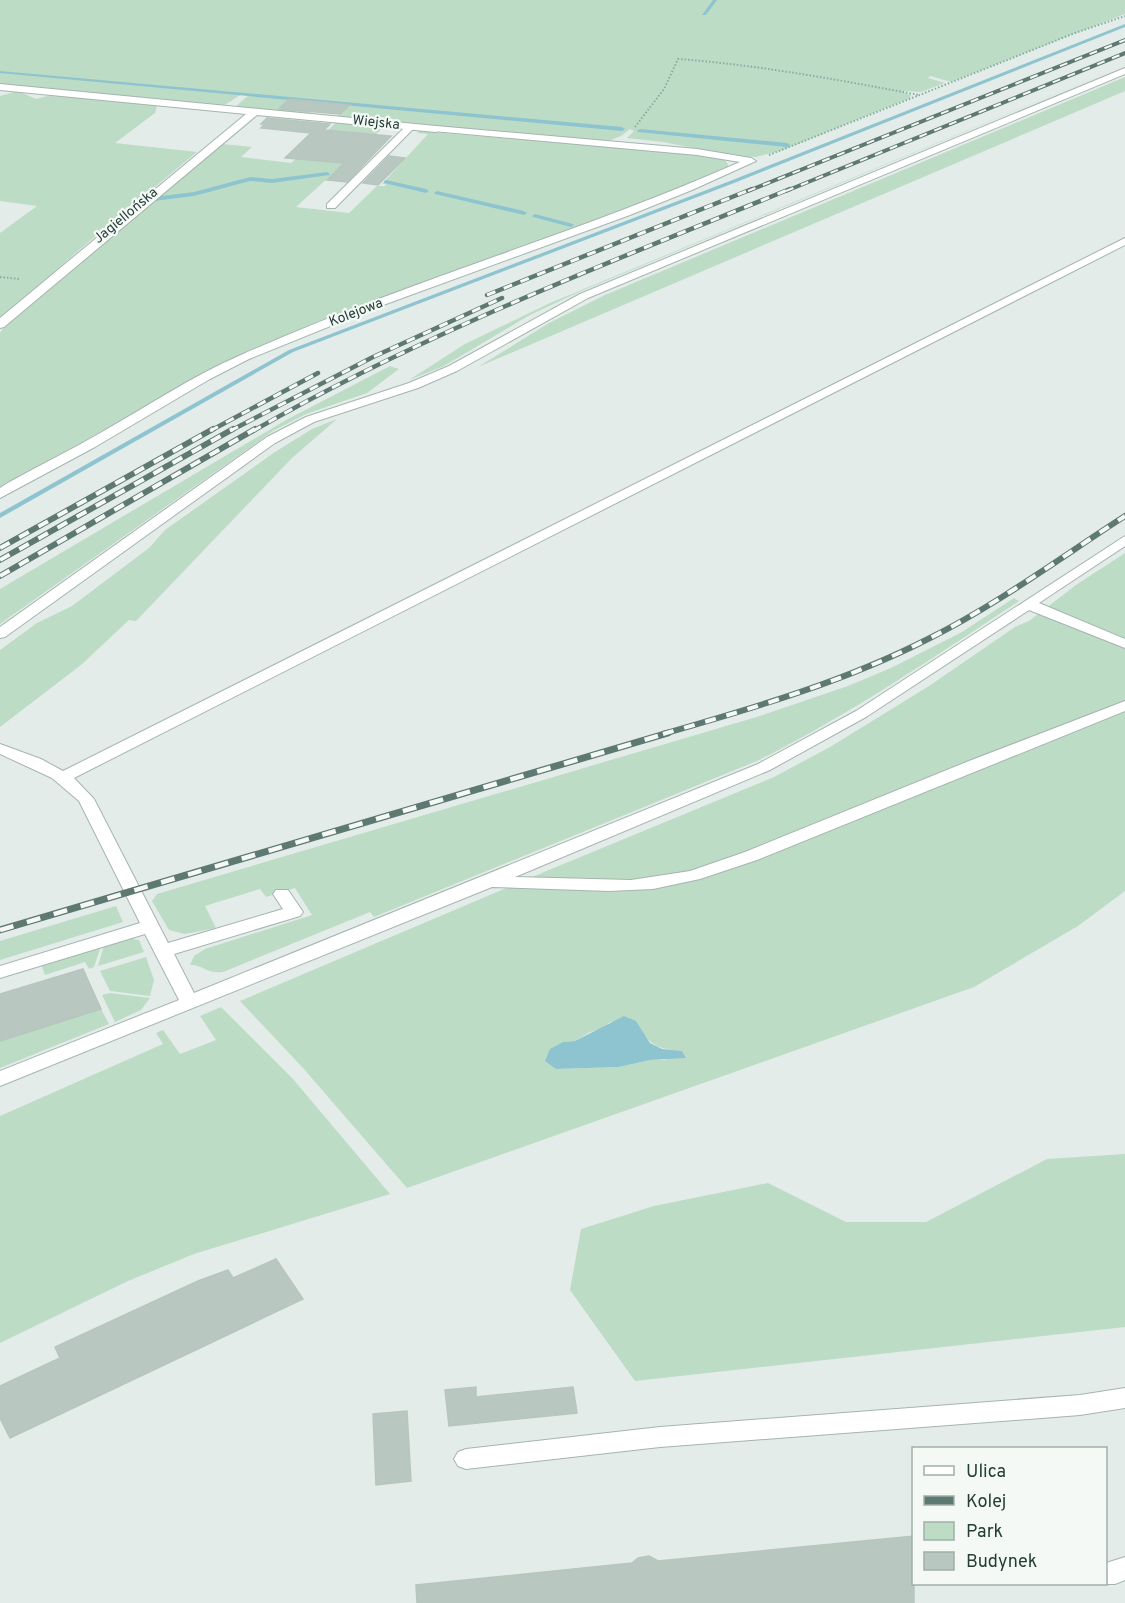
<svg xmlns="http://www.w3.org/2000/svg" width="1125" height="1603" viewBox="0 0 1125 1603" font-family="Overpass,sans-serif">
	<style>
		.green { fill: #bddcc6; fill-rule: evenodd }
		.water { fill: #8ec4cf }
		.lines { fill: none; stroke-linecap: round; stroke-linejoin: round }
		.stream { fill: #8ec4cf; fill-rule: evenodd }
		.building { fill: #b9c7c1; stroke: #b6c6bf; stroke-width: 1.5 }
		.service-casing { stroke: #a6b4af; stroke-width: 2 }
		.minor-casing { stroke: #a6b4af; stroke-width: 2 }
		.path { stroke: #85aea2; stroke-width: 2; stroke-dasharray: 1.5 2; stroke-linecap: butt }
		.service { fill: #fff; fill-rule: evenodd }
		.minor { fill: #fff; fill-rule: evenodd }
		.rail-far3-casing { stroke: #5e7872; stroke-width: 4 }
		.rail-far2-casing { stroke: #5e7872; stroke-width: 4.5 }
		.rail-far1-casing { stroke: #5e7872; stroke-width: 6 }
		.rail-casing { stroke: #5e7872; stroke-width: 7 }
		.rail-far3 { stroke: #f4f9f6; stroke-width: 2; stroke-dasharray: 8; stroke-linecap: butt }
		.rail-far2 { stroke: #f4f9f6; stroke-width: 3; stroke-dasharray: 9; stroke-linecap: butt }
		.rail-far1 { stroke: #f4f9f6; stroke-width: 4; stroke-dasharray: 11; stroke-linecap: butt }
		.rail { stroke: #f4f9f6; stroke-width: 4.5; stroke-dasharray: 14; stroke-linecap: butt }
		.labels { text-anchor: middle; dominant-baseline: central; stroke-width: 4.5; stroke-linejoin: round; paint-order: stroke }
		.far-street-label { font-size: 14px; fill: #243d36; stroke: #f4f9f6 }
	</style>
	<rect width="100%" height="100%" fill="#e3ece8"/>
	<path class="green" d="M0 0H1125V14L951 82 930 76 928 78 945 83 921 92 905 91 903 92 911 95 910 98 783 150 756 157H740L663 142 627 138 634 131 630 129 621 136 606 142 336 117 353 104 323 102 309 114 235 107 249 95 242 94 223 106 0 85Z
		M1125 65 579 292 528 316 444 366 409 380 465 344 550 303Z
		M1125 77V91L478 367 549 323 605 295Z
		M18 91 36 99 47 96 85 97 157 106 155 113 115 143 197 152 79 250 0 320V233L37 206 0 201V96Z
		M338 121 386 125 296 207 349 213 377 186H385L386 184H382L428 134 417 133 420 131 713 156 724 159 728 164 727 169 711 177 308 327C201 372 102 433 0 488V333L8 321 222 144 252 147 241 157 291 163Z
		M390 366 399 369 367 393 306 414 273 431 0 624V589L286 420Z
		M337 419 292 458 136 621 129 620 81 665 0 727V650L37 623 72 606 149 548 165 530 275 452 312 429Z
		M1125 553V891L1078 926 974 987 407 1188 303 1068 240 1001 544 872 774 777 830 747 929 686 1015 627 1029 621 1076 585ZM636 1021C649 1045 656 1049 682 1051L665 1060H650L619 1067 557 1069 563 1042 575 1041 590 1032 601 1029 610 1022Z
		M1014 598 1019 601C934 657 849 715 757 761L374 917 370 912 223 972C206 974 202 964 190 965L194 956 205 949 312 915 295 888 266 897 260 889 205 906 216 928 185 934 169 930 152 901 157 894 760 716 848 686 891 668 962 632Z
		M116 906 123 922 0 960V941Z
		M128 938 139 940 144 952 98 966 104 945Z
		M101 946 94 967 89 969 85 962 45 975 41 964Z
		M146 957 154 980 150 996 110 991 100 971Z
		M110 993 150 998 141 1010 115 1022 102 995Z
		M221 1007 293 1079 390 1194 194 1254 128 1281 0 1343V1116L163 1044 156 1033 163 1030 180 1054 216 1040 200 1016Z
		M101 1009 109 1024 0 1068V1041Z
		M1125 1154V1327L635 1381 570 1290 581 1229 654 1206 768 1183 846 1222H926L1047 1159Z"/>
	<path class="water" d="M624 1016 636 1021 650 1043 662 1049 682 1051 686 1058 650 1060 619 1067 556 1069 545 1061 550 1049 563 1042 575 1041Z"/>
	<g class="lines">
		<path class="stream" d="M713 0H717L706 15H702Z
			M1125 24V27L734 183 293 352 0 518V513L289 350 730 181Z
			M0 71 622 127 625 129 622 131 0 73Z
			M640 129 787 143 790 145 787 147 638 132 637 131Z
			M327 172 330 174 329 175 272 183 250 181 194 196 154 201 151 199 154 197 194 192 250 177 272 179Z
			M386 180 426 189 429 191 426 193 384 183V181Z
			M437 191 524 211 527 213 524 215 435 194 434 193Z
			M535 214 573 224 574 225 571 227 533 217 532 216Z"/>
	</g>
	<path class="building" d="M289 99 350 105 340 114 279 109Z
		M267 118 330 124 324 130 391 136 347 182 327 180 344 163 285 158 311 133 261 128 265 124H261Z
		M389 156 405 158 378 185 363 183Z
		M83 969 101 1009 0 1041V994Z
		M276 1259 303 1299 10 1438 0 1418V1386L60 1358 55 1347 198 1281 228 1270 233 1278Z
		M476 1387V1397L573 1387 577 1413 449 1426 445 1390Z
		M407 1411 411 1481 376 1485 373 1414Z
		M914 1536V1603H417L416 1585 632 1563 638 1558 649 1556 658 1561Z"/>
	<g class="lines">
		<defs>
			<path id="service" d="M1125 68V74L588 298 457 371 418 388 314 422 275 443 5 637 0 638V627L267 437 306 417 409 383 449 366 580 294Z
				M408 124 416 126 335 208H327V204Z
				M436 126 697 149 751 158 756 161 692 190 630 215 375 308 249 359 210 379 95 447 0 498V488L6 484C38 466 71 450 102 432 148 406 192 376 241 355 404 282 577 234 740 162L697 155 433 131V127Z
				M1125 238V245L74 778 94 799 168 943 283 909 273 894 276 890H288L303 912 300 916 174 954 194 993 758 764 856 711 1125 536V546L1039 603 1125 639V648L1029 610 866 717 770 770 515 877 631 880 690 871 745 852 969 761 1125 701V711L757 860 700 879 653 889 609 891 492 887 0 1086V1071L179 1000 145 934 0 978V966L140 923 79 801 52 778 0 754V744L41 759 63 771Z
				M1125 1388V1408L1080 1415 660 1447 466 1469 458 1466 454 1459 458 1452 466 1449 660 1427 1080 1395Z
				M1125 1557V1580L1115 1584H1101H1106V1563Z"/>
			<path id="minor" d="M0 84 436 126 441 129 436 132 257 115 4 327 0 328V318L246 114 0 90Z"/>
		</defs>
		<use href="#service" class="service-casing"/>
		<use href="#minor" class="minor-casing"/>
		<path class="path" d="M635 127 664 89 678 59C759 65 839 80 919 95
			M769 155 1075 33 1125 16
			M0 277 20 279"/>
		<use href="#service" class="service"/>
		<use href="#minor" class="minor"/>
		<defs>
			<path id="rail-far3" d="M748 191 1125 40
				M786 191 1125 53"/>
			<path id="rail-far2" d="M487 295 752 189
				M210 431 318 373
				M230 431 373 357 502 298
				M253 431C423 333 608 263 790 189"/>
			<path id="rail-far1" d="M0 548 213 429
				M0 560 233 429
				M0 576 255 429
				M663 734C753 708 844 682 928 639 998 604 1060 558 1125 516"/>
			<path id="rail" d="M0 930 668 733"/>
		</defs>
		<use href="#rail-far3" class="rail-far3-casing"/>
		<use href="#rail-far2" class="rail-far2-casing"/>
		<use href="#rail-far1" class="rail-far1-casing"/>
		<use href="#rail" class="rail-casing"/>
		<use href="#rail-far3" class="rail-far3"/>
		<use href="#rail-far2" class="rail-far2"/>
		<use href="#rail-far1" class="rail-far1"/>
		<use href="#rail" class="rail"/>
	</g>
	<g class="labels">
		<g class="far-street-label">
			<text transform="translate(376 123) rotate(6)">Wiejska</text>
			<text transform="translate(126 216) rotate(-40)">Jagiellońska</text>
			<text transform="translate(356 313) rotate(-21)">Kolejowa</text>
		</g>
	</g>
	<rect x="912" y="1447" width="195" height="138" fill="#f4f9f6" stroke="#a1aea9" stroke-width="1.5"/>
	<rect x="924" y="1466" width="30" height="9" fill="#ffffff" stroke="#a1aea9" stroke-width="1.5"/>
	<text x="966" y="1477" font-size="18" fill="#243d36">Ulica</text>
	<rect x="924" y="1496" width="30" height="9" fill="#5e7872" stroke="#a1aea9" stroke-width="1.5"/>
	<text x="966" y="1507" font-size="18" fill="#243d36">Kolej</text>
	<rect x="924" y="1522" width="30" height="18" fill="#bddcc6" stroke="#a1aea9" stroke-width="1.5"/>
	<text x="966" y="1537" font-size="18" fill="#243d36">Park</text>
	<rect x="924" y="1552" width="30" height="18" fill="#b9c7c1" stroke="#a1aea9" stroke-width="1.5"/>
	<text x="966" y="1567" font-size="18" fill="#243d36">Budynek</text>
</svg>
